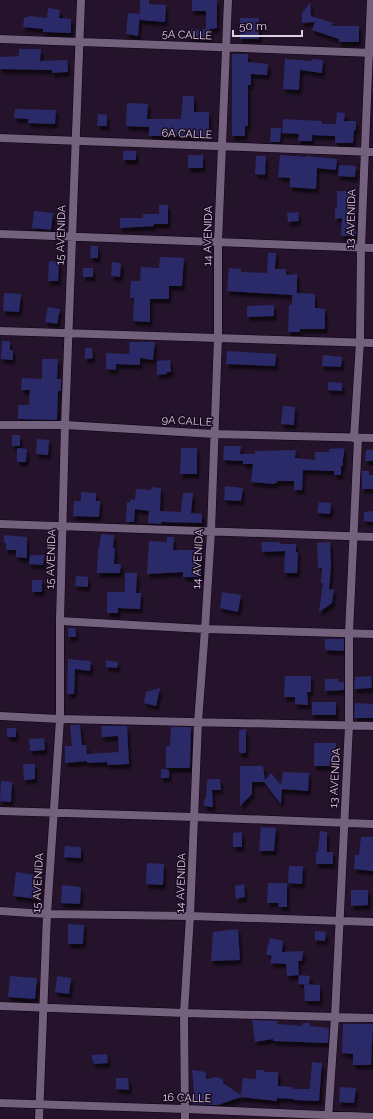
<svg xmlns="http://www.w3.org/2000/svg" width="373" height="1119" viewBox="0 0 373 1119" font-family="Raleway,sans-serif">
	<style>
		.building { fill: #2c2a69; filter: url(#shadow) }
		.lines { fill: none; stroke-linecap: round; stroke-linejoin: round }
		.minor-casing { stroke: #0d0113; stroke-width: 9 }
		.minor { stroke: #74617d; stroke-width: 8 }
		.labels { text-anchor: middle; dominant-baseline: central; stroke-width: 3; stroke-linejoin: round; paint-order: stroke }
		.street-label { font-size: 11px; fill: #dcd1e1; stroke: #1a0a21 }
	</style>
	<defs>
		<filter id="shadow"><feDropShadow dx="2.5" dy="4.5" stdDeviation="1" flood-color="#0009"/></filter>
	</defs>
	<rect width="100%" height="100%" fill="#24132b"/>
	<path class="building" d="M140 0H149V4L166 5 165 22 140 20Z
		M192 0H217V28L210 29V40L190 38 191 29 203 30V29H206V11H192Z
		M310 2 311 16 333 23 331 26H359V42H339V39L312 30 315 22 302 23V12L304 11Z
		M48 8 60 10 59 18 71 19V33L43 32V29L23 27 24 18 30 16 47 18Z
		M128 13 140 14 138 36 126 34Z
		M240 18H259V39H240Z
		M19 49H41L40 61 67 60 68 72 52 73V70L0 69V57L19 56Z
		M232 54H248V62L268 64 267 75 251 74V85H248V126H245V136H232Z
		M285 59 312 61V59L323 60 322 73 300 70 299 90 283 89Z
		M183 96H194V112H209V136H149V127L126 126 127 103 148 104 147 119H181Z
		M15 109 56 110 55 124 28 123V119L14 118Z
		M337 112 345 113 344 121H356V130H354L353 143H335V136L312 135V141H298L299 134 282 133 283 119 322 121V124H336Z
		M98 114 107 115V126H97Z
		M271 128H281L280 142H270Z
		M123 151H136V160H123Z
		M188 155H203V168H188Z
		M280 155 306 157V156L337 159 336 170 317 168 316 189 290 187V178L278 177Z
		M256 156H266L265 175 255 174Z
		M339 165 356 166 355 177 338 176Z
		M337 191H351V208H355L356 236H341L342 218 335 219V209H337Z
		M159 205H168V224H154V226L120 228V218H143V214H159Z
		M34 211 53 213 51 230 32 228Z
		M298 212 299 221 288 222 287 213Z
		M91 246H98V258H90Z
		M268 253H276L275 269H286V275L297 274V293L315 294V308L325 309V329H300V332H288L289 305H292V295L227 291 229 268 241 269V272L267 273Z
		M160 257 184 258 182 286H169V299H150V322L133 321 134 298H130L131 281H140L141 267 159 268Z
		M49 261 59 262 58 281H48Z
		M112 262 121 263 120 277 111 276Z
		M83 268H93V277H83Z
		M4 293 21 294 19 312 3 311Z
		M274 305V316L247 317V306Z
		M48 307 60 309 57 324 45 322Z
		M2 341H10V350H13V360L1 359Z
		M130 342H155L153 360 140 358V365L116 364V370L106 369V353L129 354Z
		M85 348H92L93 358 85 359Z
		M227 351 276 354 275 366 226 364Z
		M323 355 342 357 341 367 322 366Z
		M42 359H58L57 379H61V391H58L57 420 18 419V405H29L30 390H21L22 378 42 379Z
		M170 360 171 372H167V374L157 375V361Z
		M328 382 342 383V391L328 390Z
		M283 406 295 407 294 425 281 424Z
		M12 435H20V446H12Z
		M37 439 49 440 48 455 36 454Z
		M224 446H241L240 454H255V451L296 450 295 458 315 460V452H329V449L344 448V457H343V466H341V475H334V471L303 470 302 490H294V481H277V483H275L274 484 251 482 253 464H243V461L223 460Z
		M17 448 27 449 26 462H17Z
		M181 448H197V474H180Z
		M366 450H373V461H365Z
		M362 471H369V475H373V489H362Z
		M225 486 243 488 241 501 224 500Z
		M151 487 161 488 160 511 181 512 183 493H193L191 513 202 514V523L161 522V524L148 523 149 511 135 509 134 522H126L127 502H130L131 499 135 500 136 489 151 490Z
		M81 492 96 493V501H100L99 517 73 516 74 501H81Z
		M319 502 331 503 330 514 317 513Z
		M373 511V522L364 521V512Z
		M101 534 114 535 113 548H115L114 564H121L120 573H97L98 549H99Z
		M4 535 27 537V558L16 557V550H6V543H4Z
		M167 537H174L173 550H201V577H183V572L147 574 149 541 167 542Z
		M261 542H280V544H296V552H298L297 573H284L285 551 262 552Z
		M330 542 331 567 329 590 334 589 332 603 319 612 323 583H321L322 568H318L317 543Z
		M30 555H44L43 565 29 564Z
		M125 573H137L136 593H141L140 609 118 608V613H107V592H125Z
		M76 576 88 577V587L75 586Z
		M32 580H42V592H32Z
		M222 592 241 595 238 612 220 608Z
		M68 628H75L76 637H68Z
		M325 639H344V651L325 650Z
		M68 659 91 661 90 671 75 669 74 694H67Z
		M106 660 118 662 117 668 106 667Z
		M285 676H311V692H307L308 705 295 704V697H284Z
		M371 676 372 688 354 689 355 677Z
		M325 679H338V682H344V690L325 691Z
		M160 688 156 706 144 703 146 692Z
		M312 702H336V715H312Z
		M355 703 373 704V718H354Z
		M70 725H80L82 745H86L87 754 119 752 118 736 102 737 101 726H127L129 764 107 765V762L87 763V761L65 763V746H72Z
		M171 727H191L190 768H166V746H170Z
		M7 728H16V737H7Z
		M245 729H246V753H239V730Z
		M44 738 45 750 30 751 29 739Z
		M314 743H336V766H314Z
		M23 764H35V779L24 780Z
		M240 766H263L265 780 271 773 281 785 283 772 309 773 308 791 282 789 281 804 264 782H252V794L240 806Z
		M161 769 169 770V778H161Z
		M211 779H220L221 790H212L213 807 204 806V799H206L207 780Z
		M1 781 12 782 11 802 0 801Z
		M261 827 276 828 274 851H259Z
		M320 831 327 832V852H333V864H316V852H318Z
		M242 832V847H233V833Z
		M361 837H373V871L354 869 355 855H359Z
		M65 846 81 847V858L64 857Z
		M147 863 164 864 163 885 146 884Z
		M289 866H303L302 884 288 883Z
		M16 872 41 876 38 899 13 896Z
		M268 883H287V907H278L279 903H267Z
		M244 884 245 897 236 899 235 886Z
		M62 885 81 887 80 904 61 903Z
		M351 890H368V905L351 906Z
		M68 924 84 925 83 944H68Z
		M238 929 240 960 211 961 213 932Z
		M315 931 326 932 325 941 315 940Z
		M270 938 283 941 282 952 303 951 302 961H298L299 975 287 976 286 964 270 963 272 956 266 954Z
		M299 975 310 976 309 985 298 984Z
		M10 976 37 978 35 999 8 997Z
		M57 976 71 978 69 994 55 992Z
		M304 984 320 985V1001H305Z
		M252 1020 278 1021 277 1024 302 1026 303 1023H310V1026L329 1028 328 1043 273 1041V1039L255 1042Z
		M343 1024H373L371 1065H353V1054L342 1053Z
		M107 1054 108 1063 94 1064 91 1055Z
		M312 1062 322 1063 319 1101 294 1100V1099L277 1098V1101L241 1097 218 1105 193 1104 194 1091 192 1070 206 1072V1079L215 1077 223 1079V1083L241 1095 243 1078 256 1079V1070H264V1072H278V1086L293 1087V1089H310Z
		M116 1078H128L129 1090 116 1089Z
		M340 1087 356 1088 354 1103 339 1102Z"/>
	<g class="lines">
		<defs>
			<path id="minor" d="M0 39 373 53
				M0 138 373 152
				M0 234 373 248
				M0 331 373 343
				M0 425H65L214 434 373 438
				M354 438 360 342 361 248 371 0
				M0 524 373 537
				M60 621 205 629 373 634
				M0 716 60 719 373 726
				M0 811 194 817 373 824
				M0 911 47 914 190 916 373 922
				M0 1006 184 1013 373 1018
				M0 1103 185 1109 373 1117
				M39 1119 47 914 60 719V621L65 425 81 0
				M185 1119 184 1013 190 916 198 722 205 629 211 532 218 337V242L228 0
				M328 1119 335 1017 349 725V633L358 438"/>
		</defs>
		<use href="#minor" class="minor-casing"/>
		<use href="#minor" class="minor"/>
	</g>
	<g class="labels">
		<g class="street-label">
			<text transform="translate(187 35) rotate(2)">5A CALLE</text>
			<text transform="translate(187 134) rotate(2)">6A CALLE</text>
			<text transform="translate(351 219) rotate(-88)">13 AVENIDA</text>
			<text transform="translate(61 235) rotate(-88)">15 AVENIDA</text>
			<text transform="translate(208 236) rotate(-89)">14 AVENIDA</text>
			<text transform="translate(187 421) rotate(3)">9A CALLE</text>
			<text transform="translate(51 559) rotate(-88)">15 AVENIDA</text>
			<text transform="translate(198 559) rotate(-87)">14 AVENIDA</text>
			<text transform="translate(335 778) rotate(-87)">13 AVENIDA</text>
			<text transform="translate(38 883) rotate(-87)">15 AVENIDA</text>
			<text transform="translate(181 883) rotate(-88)">14 AVENIDA</text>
			<text transform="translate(187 1098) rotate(2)">16 CALLE</text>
		</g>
	</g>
	<path d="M233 30v6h69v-6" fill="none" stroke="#dcd1e1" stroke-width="2"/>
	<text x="239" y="30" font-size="12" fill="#dcd1e1" stroke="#1a0a21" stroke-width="3" paint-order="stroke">50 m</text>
</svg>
